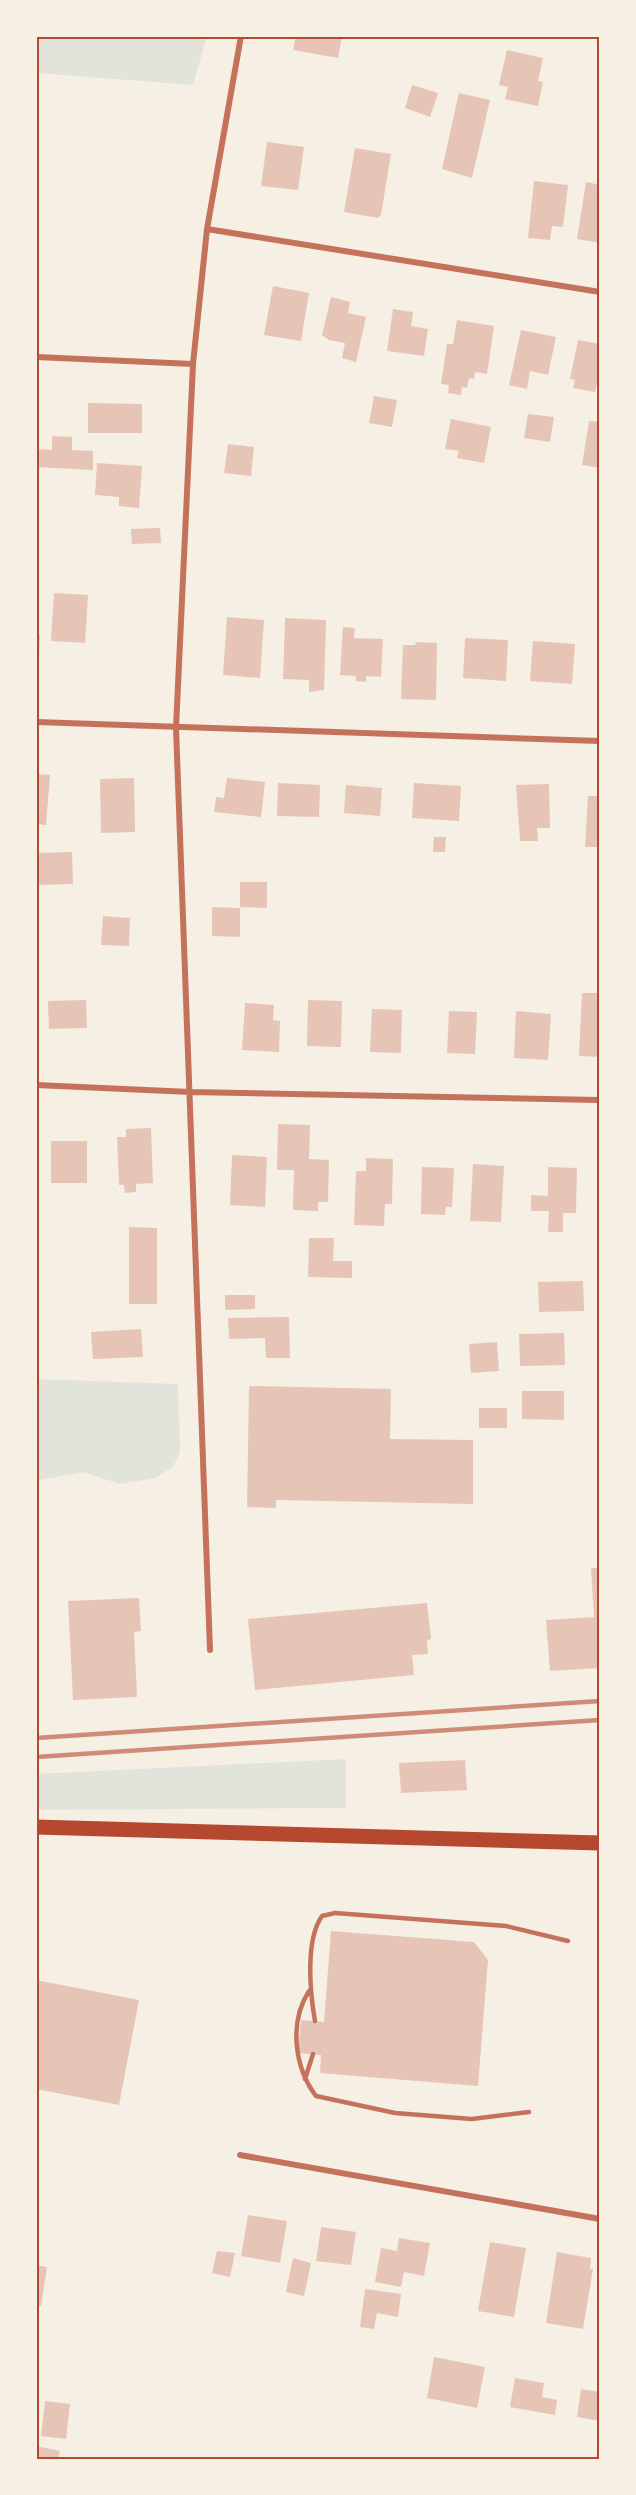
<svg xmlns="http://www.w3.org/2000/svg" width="636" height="2495" viewBox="0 0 636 2495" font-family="'Noto Sans',sans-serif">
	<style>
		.green { fill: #e2e4dc }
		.building { fill: #e6c5b7 }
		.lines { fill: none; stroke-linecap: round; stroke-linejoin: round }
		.service { stroke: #c5725c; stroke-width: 4.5 }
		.minor { stroke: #c5725c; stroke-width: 6 }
		.primary { stroke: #b5482f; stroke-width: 15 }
		.rail { stroke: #cf8b77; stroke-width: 4.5 }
		.neatline { fill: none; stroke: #b5482f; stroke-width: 2 }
	</style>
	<rect width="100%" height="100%" fill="#f6efe4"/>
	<path class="green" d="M36 36H207L193 85 36 73Z
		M36 1379 178 1384 180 1452 173 1467 155 1478 120 1484 83 1472 36 1481Z
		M346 1759V1808L36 1810V1774Z"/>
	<path class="building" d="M296 36H342L338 58 293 50Z
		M507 50 543 58 538 81 543 82 538 106 505 99 508 87 499 85Z
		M412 85 438 93 430 117 405 108Z
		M459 93 490 100 472 178 442 169Z
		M267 142 304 147 298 190 261 186Z
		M355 148 391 154 381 215 378 218 344 212Z
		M534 181 568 185 563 227 552 226 550 240 528 238Z
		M586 182 600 185V243L577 239Z
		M273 286 309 293 301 341 264 335Z
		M331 297 350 302 348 313 366 317 356 362 342 358 345 343 329 340 322 335Z
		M393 309 413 312 411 326 428 329 424 356 387 351Z
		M457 320 494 326 487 374 475 372 474 379 469 378 467 388 462 387 461 395 448 393 449 385 441 384 447 344H453Z
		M521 330 556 337 548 375 530 371 527 389 509 385Z
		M578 340 600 344V385L597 384 595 392 573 388 575 380 570 379Z
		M374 396 397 400 392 427 369 423Z
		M88 403 142 404V433H88Z
		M528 414 554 417 550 442 524 438Z
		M451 419 491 427 484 463 457 458 459 451 445 449Z
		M589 421 600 422V468L582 465Z
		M52 436 72 437V450L93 451V470L36 467V449L52 450Z
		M228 444 254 447 251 476 224 473Z
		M97 463 142 466 139 508 119 506V497L95 495Z
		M160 528 161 543 132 544 131 529Z
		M54 593 88 595 85 643 51 641Z
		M227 617 264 620 260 678 223 675Z
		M285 618 326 620 324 690 309 692V680L283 679Z
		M343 627 355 628 354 638 383 639 381 677 366 676V682L356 681V676L340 675Z
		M36 635H40L38 680H36Z
		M465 638 508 640 506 681 463 678Z
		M533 641 575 644 572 684 530 681Z
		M415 642 437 643 436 700 401 699 403 645H416Z
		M36 774 50 775 46 825 36 824Z
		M134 778 135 832 101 833 100 779Z
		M227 778 265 782 261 817 214 812 216 797 224 798Z
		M278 783 320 785 319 817 277 816Z
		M414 783 461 786 459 821 412 818Z
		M549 784 550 828H537L538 841H520L516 785Z
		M346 785 382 788 380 816 344 813Z
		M588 796H600V847H585Z
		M434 837H446L445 852H433Z
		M72 852 73 884 36 885V853Z
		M240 882H267V908L240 907Z
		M212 907 240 908V937L212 936Z
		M103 916 130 918 129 946 101 945Z
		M582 993H600V1057L579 1056Z
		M86 1000 87 1028 49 1029 48 1001Z
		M308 1000 342 1001 341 1047 307 1046Z
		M245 1003 274 1005 273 1020 280 1021 279 1052 242 1050Z
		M372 1009 402 1010 401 1053 370 1052Z
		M449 1011 477 1012 475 1054 447 1053Z
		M516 1011 551 1014 548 1060 514 1058Z
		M278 1124 310 1125 309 1159 329 1160 328 1202H318V1211L293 1210 294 1170H277Z
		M151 1128 153 1183 136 1184V1192L125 1193 124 1185H119L117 1137H126V1129Z
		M51 1141H87V1183H51Z
		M232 1155 267 1157 265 1207 230 1205Z
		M366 1158 393 1159 392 1204H385L384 1226 354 1225 356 1171H366Z
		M473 1164 504 1166 501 1222 470 1221Z
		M422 1167 454 1168 452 1207H446L445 1215 421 1214Z
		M548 1167 577 1168 576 1213H563V1232H548L549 1211H531V1195L548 1196Z
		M129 1227 157 1228V1304H129Z
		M309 1238H334L333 1261H352V1278L308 1277Z
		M583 1281 584 1311 539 1312 538 1282Z
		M225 1295H255V1309L225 1310Z
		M289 1317 290 1358H266L265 1338 229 1339 228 1318Z
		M141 1329 143 1357 93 1359 91 1332Z
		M564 1333 565 1365 520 1366 519 1334Z
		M497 1342 499 1371 471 1373 469 1344Z
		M249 1386 391 1389 390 1439 473 1440V1504L276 1500V1508L247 1507Z
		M522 1391H564V1420L522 1419Z
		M479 1408H507V1428H479Z
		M591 1568H600V1668L550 1671 546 1620 594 1617Z
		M139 1598 141 1631 134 1632 137 1697 73 1700 68 1601Z
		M427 1603 431 1639 427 1640 428 1654 412 1655 414 1675 255 1690 248 1619Z
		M465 1760 467 1790 401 1793 399 1763Z
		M331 1931 474 1942 488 1960 478 2086 320 2073 321 2055 298 2053 301 2020 324 2022Z
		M36 1980 139 2000 119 2105 36 2089Z
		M248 2215 287 2221 280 2263 241 2256Z
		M321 2227 356 2232 351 2265 316 2261Z
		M399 2238 430 2243 424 2276 404 2272 401 2287 375 2282 381 2248 397 2251Z
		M490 2242 526 2248 514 2317 478 2311Z
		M217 2251 235 2253 230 2277 212 2273Z
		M557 2252 591 2258 590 2269H593L583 2329 546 2323Z
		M293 2258 311 2263 304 2296 286 2292Z
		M36 2265 47 2267 41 2306 36 2305Z
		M365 2289 401 2294 398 2317 377 2313 374 2329 360 2327Z
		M434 2357 485 2367 477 2408 427 2398Z
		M515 2378 544 2383 542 2397 557 2400 555 2415 510 2407Z
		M581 2389 600 2392V2421L577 2417Z
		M45 2401 70 2404 66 2439 41 2436Z
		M36 2446 60 2451 58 2459H36Z"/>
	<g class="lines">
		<path class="service" d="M309 1991C289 2022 294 2067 316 2096L395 2113 472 2119 529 2112
			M315 2021C310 1993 305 1940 322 1916L335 1913 506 1926 568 1941
			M305 2079 313 2054"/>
		<path class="minor" d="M207 229 600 292
			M36 357 193 364
			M36 722 600 741
			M36 1085 190 1092 600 1100
			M210 1650 176 728 193 364 207 229 241 36
			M240 2155 600 2219"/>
		<path class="primary" d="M36 1827 600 1843"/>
		<path class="rail" d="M36 1738 600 1701
			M36 1757 600 1720"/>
	</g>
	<rect width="636" height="2495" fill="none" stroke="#f6efe4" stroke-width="75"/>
	<rect x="38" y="38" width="560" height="2420" class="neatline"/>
</svg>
